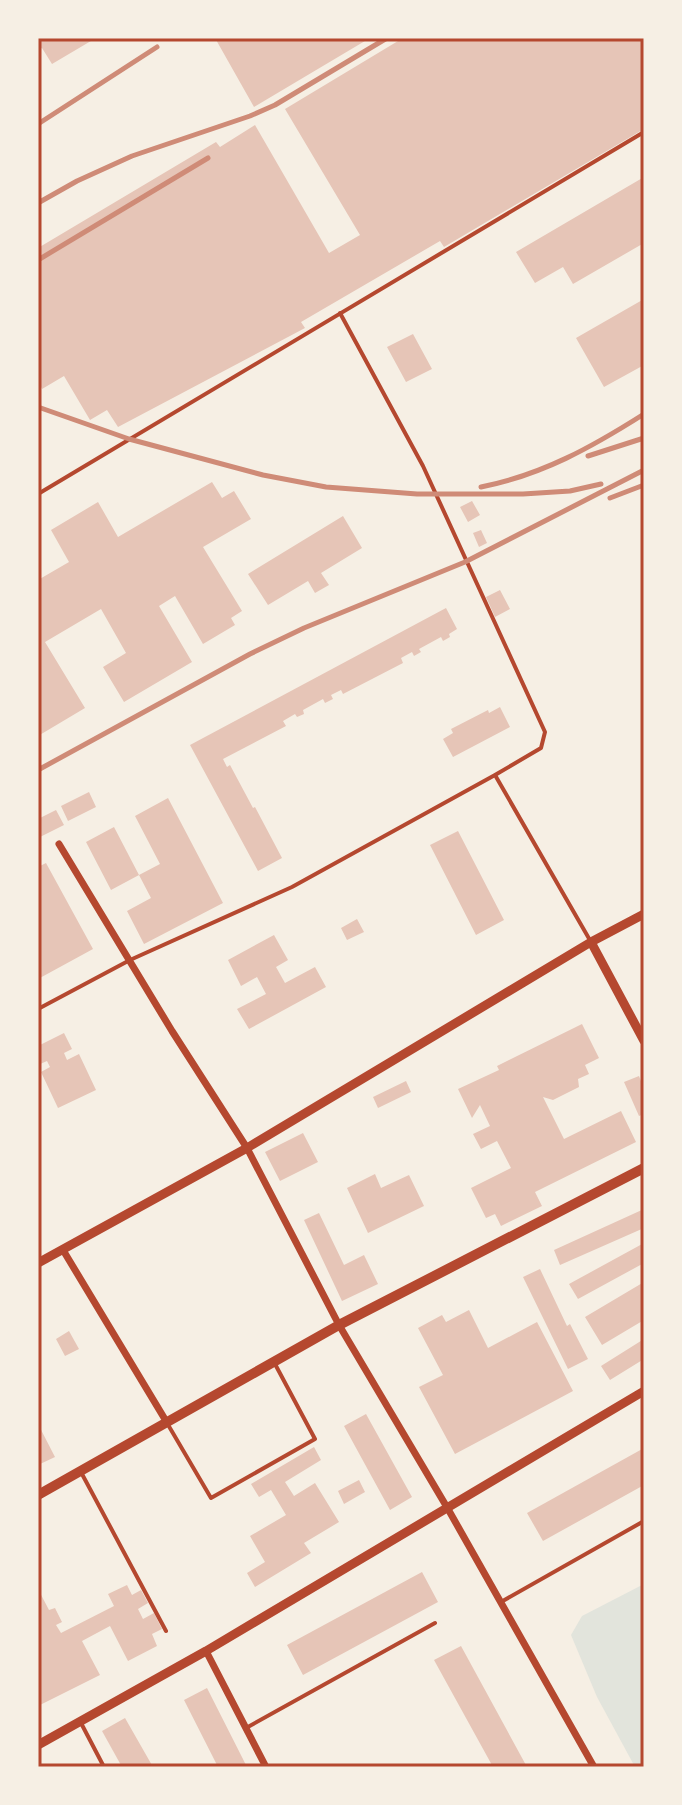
<svg xmlns="http://www.w3.org/2000/svg" width="682" height="1805" viewBox="0 0 682 1805" font-family="'Nunito Sans',sans-serif">
	<style>
		.green { fill: #e2e4dc }
		.building { fill: #e6c5b7 }
		.lines { fill: none; stroke-linecap: round; stroke-linejoin: round }
		.service { stroke: #b5482f; stroke-width: 4 }
		.minor { stroke: #b5482f; stroke-width: 7 }
		.tertiary { stroke: #b5482f; stroke-width: 9 }
		.secondary { stroke: #b5482f; stroke-width: 10 }
		.rail { stroke: #cf8b77; stroke-width: 5 }
		.neatline { fill: none; stroke: #b5482f; stroke-width: 3 }
	</style>
	<rect width="100%" height="100%" fill="#f6efe4"/>
	<path class="green" d="M644 1584V1767H635L597 1697 571 1635 582 1616Z"/>
	<path class="building" d="M38 38H96L52 64 42 48 38 50Z
		M215 38H370L254 107Z
		M403 38H644V129L444 247 440 241 301 322 305 328 118 427 107 410 90 420 64 376 42 389 38 381V248L216 142 220 147 255 125 329 253 360 235 285 109Z
		M644 177V243L573 284 563 267 535 283 516 252Z
		M644 299V365L604 387 576 338Z
		M413 334 432 369 406 382 387 347Z
		M212 482 222 498 234 491 251 519 203 547 242 611 231 618 235 625 203 644 175 596 159 606 192 662 124 702 103 667 126 653 101 609 45 642 85 708 38 736V580L69 562 51 530 98 502 118 537Z
		M472 501 480 515 468 522 460 507Z
		M343 516 362 548 321 573 329 585 315 593 308 581 268 605 248 574Z
		M481 530 487 543 479 547 473 533Z
		M500 590 510 609 495 617 486 597Z
		M446 608 457 629 449 634 450 637 443 641 441 637 419 649 421 652 414 656 412 652 401 658 403 663 343 694 341 690 331 695 333 699 325 703 323 699 303 710 304 714 297 717 295 714 283 721 286 726 223 759 227 767 230 765 253 808 255 807 282 858 258 871 190 745Z
		M500 707 510 727 453 757 443 739 453 733 451 729 488 710 489 713Z
		M89 792 96 807 68 821 61 806Z
		M168 798 223 903 144 944 127 911 151 898 139 875 160 864 135 816Z
		M56 810 64 825 38 838V819Z
		M114 827 139 875 111 890 86 842Z
		M458 831 504 920 476 935 430 845Z
		M46 863 93 949 38 979V867Z
		M357 919 364 932 347 940 341 928Z
		M274 935 288 960 276 967 285 983 315 967 326 987 249 1029 237 1009 266 994 257 977 241 986 228 960Z
		M582 1024 599 1058 585 1065 589 1074 578 1079 579 1087 553 1100 543 1097 564 1139 621 1111 636 1142 535 1192 542 1206 501 1226 495 1214 486 1218 471 1188 511 1168 497 1141 481 1149 473 1134 490 1126 480 1105 472 1118 458 1089 499 1070 497 1066Z
		M64 1033 72 1049 64 1053 67 1060 79 1054 96 1090 58 1108 41 1072 50 1067 47 1061 38 1065V1046Z
		M639 1076 644 1089V1114L639 1116 624 1082Z
		M406 1081 411 1092 378 1108 373 1097Z
		M303 1133 318 1162 280 1181 265 1152Z
		M375 1174 381 1188 409 1175 424 1206 368 1233 347 1188Z
		M644 1209V1228L560 1265 554 1250Z
		M319 1213 344 1265 364 1255 378 1284 342 1301 304 1220Z
		M644 1243V1263L578 1299 569 1284Z
		M540 1269 567 1326 570 1324 588 1359 568 1369 523 1277Z
		M644 1282V1320L602 1345 585 1317Z
		M469 1310 488 1348 537 1322 573 1391 455 1454 419 1387 443 1375 418 1328 442 1315 446 1322Z
		M69 1331 79 1349 65 1356 56 1339Z
		M644 1339V1359L610 1380 601 1366Z
		M366 1414 412 1497 390 1510 344 1426Z
		M38 1424 55 1457 38 1465Z
		M314 1447 321 1460 285 1482 294 1496 315 1483 339 1522 304 1543 311 1553 255 1587 247 1573 265 1562 250 1536 286 1515 271 1490 259 1497 251 1484Z
		M644 1448V1485L543 1541 527 1513Z
		M359 1480 365 1492 344 1504 338 1491Z
		M422 1572 438 1602 303 1675 287 1645Z
		M127 1585 132 1595 141 1590 148 1603 138 1609 143 1619 154 1613 162 1629 152 1634 157 1646 128 1661 110 1626 82 1641 100 1675 38 1706V1589L49 1610 55 1608 62 1622 56 1625 61 1633 114 1606 108 1594Z
		M461 1646 527 1767H493L434 1660Z
		M207 1688 247 1767H218L184 1700Z
		M125 1718 153 1767H122L102 1731Z"/>
	<g class="lines">
		<path class="service" d="M340 313 423 466 545 732 541 748 495 775
			M38 494 644 132
			M38 1009 130 960 292 887 495 775 591 942
			M167 1423 211 1498 315 1439 275 1364
			M82 1474 166 1631
			M501 1602 644 1521
			M81 1723 104 1767
			M246 1728 435 1623"/>
		<path class="minor" d="M59 844 172 1031 247 1148 339 1325 448 1509 594 1767
			M63 1250 166 1421
			M206 1651 266 1767"/>
		<path class="tertiary" d="M591 942 644 1041
			M38 1263 247 1148 591 942 644 914
			M38 1745 206 1651 644 1391"/>
		<path class="secondary" d="M38 1495 339 1325 644 1168"/>
		<path class="rail" d="M38 124 157 47
			M38 203 77 181 132 156 250 116 275 105 387 38
			M38 260 208 158
			M38 407 129 439 263 475 326 487 417 494H523L570 491 601 484
			M588 456 644 438
			M481 487C542 475 592 447 644 414
			M610 498 644 485
			M38 770 250 654 304 628 465 562 644 470"/>
	</g>
	<rect width="682" height="1805" fill="none" stroke="#f6efe4" stroke-width="80"/>
	<rect x="40" y="40" width="602" height="1725" class="neatline"/>
</svg>
